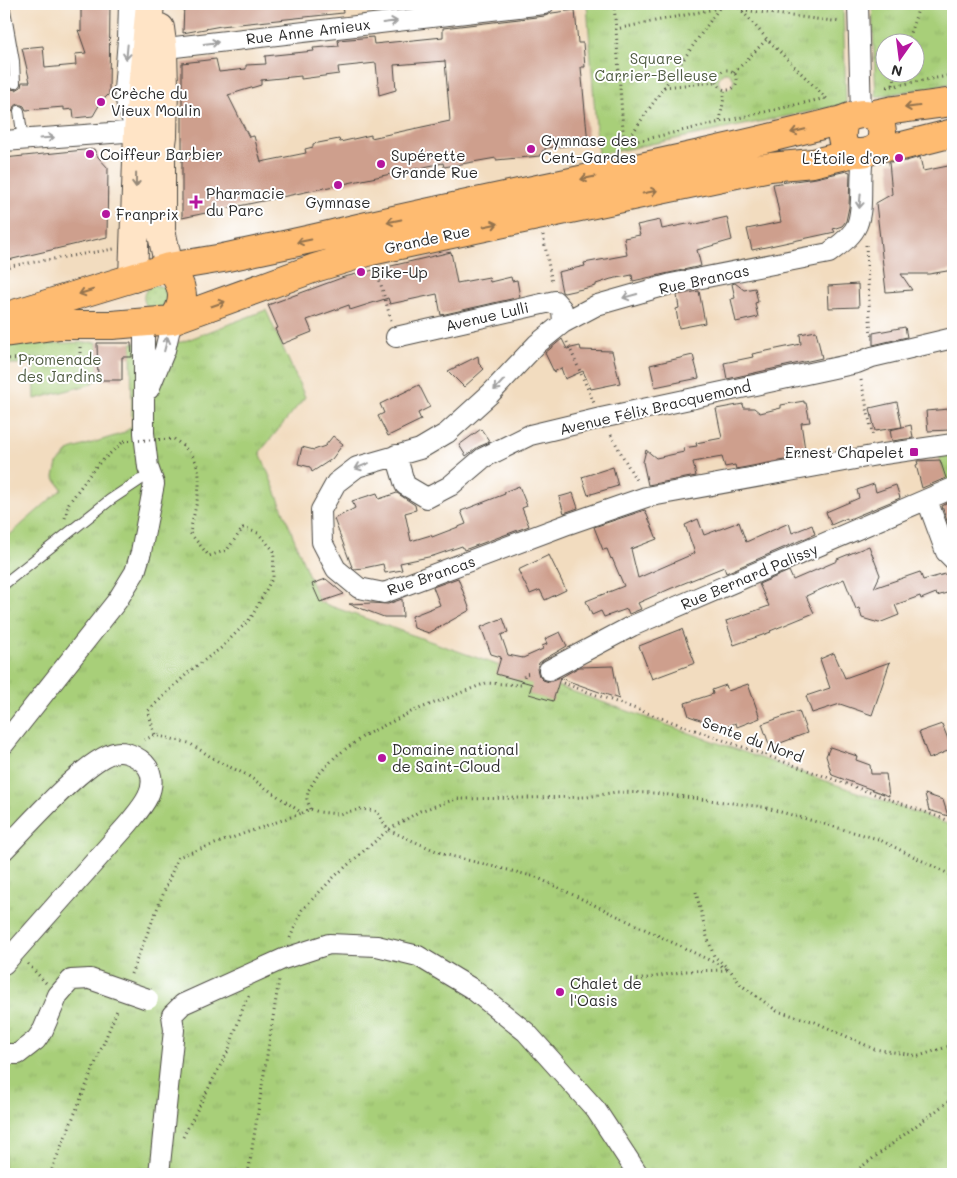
<svg xmlns="http://www.w3.org/2000/svg" width="957" height="1178" viewBox="0 0 957 1178" font-family="Mali,sans-serif">
	<style>
		.grass { fill: url(#grass-dots); stroke: #6a7d52 }
		.park { fill: url(#park-tufts); stroke: #6a7d52; fill-rule: evenodd }
		.building { fill: #ce9f8d; fill-rule: evenodd }
		.lines { fill: none; stroke-linecap: round; stroke-linejoin: round }
		.service-casing { stroke: #494641; stroke-width: 12 }
		.minor-casing { stroke: #494641; stroke-width: 22 }
		.secondary-casing { stroke: #494641; stroke-width: 30 }
		.primary-casing { stroke: #494641; stroke-width: 30 }
		.path { stroke: #494641; stroke-width: 3; stroke-dasharray: 1 4; stroke-linecap: butt }
		.service { stroke: #fff; stroke-width: 10 }
		.minor { stroke: #fff; stroke-width: 20 }
		.secondary { stroke: #ffe4c6; stroke-width: 28 }
		.primary { stroke: #febb71; stroke-width: 28 }
		.minor-bridge-casing { stroke: #494641; stroke-width: 22; stroke-linecap: butt }
		.path-bridge { stroke: #494641; stroke-width: 3; stroke-dasharray: 1 4; stroke-linecap: butt }
		.minor-bridge { stroke: #fff; stroke-width: 20 }
		.oneway { stroke: #a0a0a0 }
		.oneway2 { stroke: #94734e }
		.oneway3 { stroke: #958878 }
		.poi-dot { fill: #b5179e; stroke: #fff; stroke-width: 2 }
		.labels { text-anchor: middle; dominant-baseline: central; stroke-width: 4; stroke-linejoin: round; paint-order: stroke }
		.street-label { font-size: 15px; fill: #2b2b2b; stroke: #fff }
		.park-label { font-size: 15px; fill: #505c42; stroke: #fff }
		.poi-label { font-size: 15px; fill: #2b2b2b; stroke: #fff; text-anchor: start }
	</style>
	<defs>
		<pattern id="grass-dots" width="8" height="8" patternUnits="userSpaceOnUse" patternTransform="scale(1.25)"><rect width="8" height="8" fill="#a8cf79"/><path d="M2 2h.1M6 6h.1" fill="none" stroke="#91b269" stroke-width="1.8" stroke-linecap="round"/></pattern>
		<pattern id="park-tufts" width="24" height="20" patternUnits="userSpaceOnUse" patternTransform="scale(1.25)"><rect width="24" height="20" fill="#a8cf79"/><path d="M3 7l-1-3M5 7V3M7 7l1-3M15 17l-1-3M17 17v-4M19 17l1-3" fill="none" stroke="#91b269"/></pattern>
	</defs>
	<rect width="100%" height="100%" fill="#fff"/>
	<filter id="ink" filterUnits="userSpaceOnUse"><feTurbulence type="fractalNoise" baseFrequency=".02" numOctaves="2"/><feDisplacementMap in="SourceGraphic" scale="10" xChannelSelector="R" yChannelSelector="G"/><feConvolveMatrix kernelMatrix="1 2 1 2 8 2 1 2 1" color-interpolation-filters="sRGB"/></filter>
	<filter id="wash" filterUnits="userSpaceOnUse"><feTurbulence type="fractalNoise" baseFrequency=".0096" numOctaves="4" result="noise"/><feDisplacementMap in="SourceGraphic" scale="20" xChannelSelector="R" yChannelSelector="G"/><feGaussianBlur stdDeviation="1.12" result="paint"/><feColorMatrix in="noise" values="0 0 0 0 0 0 0 0 0 0 0 0 0 0 0 0 0 1.4 0 .05"/><feComposite in="paint" operator="in"/></filter>
	<g filter="url(#wash)">
		<rect width="100%" height="100%" fill="#f2dcbf"/>
		<path class="grass" d="M155 285 164 287 170 294 167 307 151 310C140 302 142 288 155 285Z"/>
		<path class="park" d="M587 4H843L846 104 598 155ZM724 73H729L734 79 732 87 727 89 722 88 718 81 720 76Z
			M872 4H953V83L876 97ZM884 42H914V72H884Z
			M266 310 305 397 260 452 319 602 953 826V1174H4V540L62 489 54 477 57 464 70 450 121 434 132 427 131 343 182 342Z
			M97 342 98 380 88 385 35 399 34 364H4V345Z
			M953 450V480L947 483 938 453Z"/>
		<g id="blocks">
			<path class="building" d="M85 4H110L109 94 101 102 93 116 74 118 73 109 64 110V107L26 110 24 106 19 104 14 106 12 112H4V84L8 83 11 89 16 90 21 87 22 82H30L22 48 43 46 45 68 76 65 75 54 86 53 78 30 81 31V6H85Z
				M184 4H342L343 13 221 26 183 33Z
				M575 10 578 43H583L585 67H581L588 144 545 148V151H542L543 154H540V156L496 160V158L444 167 443 163 182 218V63L216 59 219 72 246 69V65L266 64 265 56 314 51 313 48 339 46 338 40 373 37 374 44 443 37V28L545 16 552 13ZM445 61 450 121 371 138V135L340 142 339 139 313 144V147L305 149 306 153 261 162 254 136 249 137 228 95 261 85V80L301 76V79L339 74 338 67 376 63 379 95 396 90 394 65Z
				M94 149 98 157 108 168 107 237 4 261V158Z
				M920 157 923 171 953 165V270L929 274H901L912 290 886 292 876 203 892 194 889 162 906 161Z
				M847 171 850 172 849 207 846 221 842 226 833 229 835 232 752 250 747 229 781 222 773 184 816 178Z
				M727 217 732 240 697 250 701 266 633 281 632 275 611 279 596 284V286L564 293 562 292 558 272 585 266 584 263 627 255 624 238 640 235 637 225 660 220 662 229 692 223V225Z
				M451 252 457 283 489 277 490 282 511 277 512 281 517 280 520 297 441 315 437 294 390 304 388 298 350 310 349 305 307 320 312 332 282 344 275 329 278 328 268 305 344 277Z
				M735 283 744 290 755 288 758 302 755 303 758 317 736 322 731 299 735 298 732 284Z
				M858 284 859 307 829 308 828 286Z
				M699 291 705 323 679 328 676 309 679 308 677 295Z
				M905 327 907 337 873 345V333Z
				M816 331 822 358 727 379 724 363 753 357 752 354 801 344 800 334Z
				M562 339 567 349 580 346 581 350 612 351 620 383 591 389 583 371 565 379 561 368 554 372 545 353Z
				M97 343H131L132 357H122V380H98Z
				M693 355 699 378 655 387 650 365Z
				M478 356 479 364 484 369 464 387 448 371Z
				M419 385 430 407 418 413 421 420 388 436 378 416 384 413 380 404Z
				M804 401V403H806L810 422 801 423 806 456 736 469 735 465 725 467 722 457 693 462 696 476 648 485 643 462 646 450 656 458 684 452 683 448 697 446 696 443 722 438 716 409 743 404 744 408H754L760 413 781 408V405Z
				M897 402 902 427 875 431 870 408Z
				M949 409 950 430 928 431 926 411Z
				M911 425 913 438 892 441 890 430Z
				M481 429 490 442 478 447 466 456 459 445Z
				M333 436 343 444 332 459 312 472 310 467 298 464 302 447 314 450 325 446Z
				M940 460 946 478 922 488 916 465 918 464 917 461Z
				M613 467 618 486 588 495 582 477Z
				M874 484 876 492 896 485 900 498 847 520V518L831 525 826 512 859 498 857 490Z
				M519 486 527 506 522 508 529 526 464 550 462 546 433 556 400 563 402 570 385 573 383 564 364 568 354 569 352 567 334 519 355 508 352 501 377 493 379 499 397 493 415 505 416 510 405 513 411 541 431 535 432 537 466 524 461 511 505 494 504 492Z
				M573 493 578 508 564 513 559 497Z
				M952 501 953 522 948 524 942 506Z
				M645 510 657 539 631 549 638 578 695 553 685 525 698 519 704 535 739 522 746 542 789 523 792 533 812 525 815 534 726 573 724 567 672 588 638 603 641 609 629 614 627 609 604 617 601 611 592 615 586 601 624 586 612 558 611 559 607 549 603 550 594 527Z
				M869 546 880 575 874 588 920 572 923 580 949 573 953 591 937 596 936 593 921 599 920 596 895 605 899 615 879 623 862 618 859 608 856 609 844 579 806 596 814 613 770 631 771 632 734 645 726 621 769 606 759 584 789 571 793 580 837 561V559Z
				M549 555 566 590 545 600 540 590 530 594 518 570Z
				M458 578 470 610 429 633 414 628 412 616 440 605 433 587Z
				M326 579 344 594 320 602 312 584Z
				M402 599 403 617H384L349 604 372 603 388 604Z
				M503 618 508 632 501 635 508 655 523 658 543 649 542 646 547 644 545 639 560 632 567 646 543 660 539 663 537 669 539 676 543 680 549 682 560 678 553 701 529 694 532 684 496 674 501 657 491 654 481 627Z
				M682 629 695 663 652 679 639 646Z
				M834 653 845 678 890 662 872 715 840 704 812 713 806 696 830 688 820 659Z
				M613 666 619 699 560 678 579 667Z
				M748 684 760 718 737 727 736 723 723 728 689 716 685 703 713 694 712 690 726 685 728 691Z
				M799 711 807 733 770 747 762 724Z
				M942 724 952 749 929 759 919 732Z
				M830 747 857 756 856 760 870 765 871 774H886L889 796 832 775 826 756Z
				M925 794 943 800 948 816 929 810Z"/>
		</g>
	</g>
	<g filter="url(#ink)">
		<use href="#blocks" fill-opacity="0" stroke="#494641" stroke-width="1"/>
		<g class="lines">
			<defs>
				<path id="service" d="M4 4 14 61 15 83
					M19 111 23 140
					M4 584 110 500 140 480"/>
				<path id="minor" d="M129 4 128 39 124 90 128 110 136 127
					M858 4 861 114
					M163 51 175 47 544 4
					M4 141 138 131
					M864 153C858 176 865 205 857 225 852 237 839 245 829 253L671 284 597 305 563 323 537 344 490 394 447 433 420 449 357 467 336 483 321 510 322 542 336 569 359 588 384 593 568 524 646 497 877 455 953 444
					M396 337 555 301 562 309 563 323
					M149 389 165 350 172 320
					M396 455 405 485 427 498 450 486 483 458 530 435 601 418 857 363 872 357 953 338
					M927 500 946 552 953 559
					M549 670 632 626 953 488
					M4 744 117 601 135 572 141 552 154 484 148 467 144 433V324
					M4 850C25 829 92 751 120 752 124 752 130 754 134 756 142 760 147 764 150 772 157 792 140 809 129 823L4 964
					M172 1015 183 1004 283 959 329 944 377 946 418 956 471 988 526 1032 596 1110 638 1174
					M4 1054H18L36 1040 43 1030 58 995 71 980 90 979
					M159 1174 174 1030 172 1015"/>
				<path id="secondary" d="M160 28 163 51 164 87 163 136 161 150V230L169 267
					M133 278 138 131 150 4"/>
				<path id="primary" d="M870 115 894 110 953 102
					M878 147 902 146 953 133
					M169 267C183 284 188 302 172 320
					M4 317 169 267 223 258C264 249 305 241 345 231 509 193 675 163 838 121 846 119 855 114 863 114 881 114 887 133 878 147 853 162 834 148 845 120
					M4 333 59 325H112L172 320 315 268 371 251 770 167 813 163 855 153"/>
			</defs>
			<use href="#service" class="service-casing"/>
			<use href="#minor" class="minor-casing"/>
			<use href="#secondary" class="secondary-casing"/>
			<use href="#primary" class="primary-casing"/>
			<path class="path" d="M614 4 616 29
				M736 4 767 39 827 99
				M719 8 616 29 624 144 826 98
				M742 10 841 22
				M907 42 918 10 926 4
				M717 80a10 10 0 1 1 20 0a10 10 0 1 1-20 0Z
				M734 73 767 39
				M893 85 897 72
				M664 87 716 82
				M887 87 953 75
				M720 121 725 91
				M624 145 722 4
				M543 235 552 283
				M866 245 871 338
				M4 267 114 249
				M377 271 391 320
				M567 342 594 403
				M4 359 80 357V346
				M861 380 873 437
				M611 435 637 482
				M174 439C179 443 185 447 189 452 209 472 194 509 190 533L209 556 227 550 243 528 258 533 274 551 273 577 251 618 221 648 191 670 148 711 155 735 189 743 219 762 247 775 302 813 310 809 319 812 339 814 360 809 377 811 388 830 443 854 536 877 730 970
				M65 518 69 503 96 466 124 441
				M563 683 953 822
				M144 740 155 735
				M310 809 307 799 308 791 318 775 336 756 365 735 411 712 486 683 521 685 525 674 532 673
				M696 892 707 937 714 956 730 970 741 985 777 1011 815 1022 874 1049 919 1056 953 1045
				M290 938 302 910 335 876 388 830 420 811 456 799 587 797 616 792 654 793 763 807 878 839 953 876
				M28 964 46 983
				M131 974 178 857 302 813
				M637 980 686 971 730 970
				M183 1137 229 1049 245 1002 250 994
				M50 1174 118 1008
				M248 1174 279 980
				M852 1174 953 1098"/>
			<use href="#service" class="service"/>
			<use href="#minor" class="minor"/>
			<use href="#secondary" class="secondary"/>
			<use href="#primary" class="primary"/>
			<defs>
				<path id="minor-bridge" d="M90 979 148 999"/>
			</defs>
			<use href="#minor-bridge" class="minor-bridge-casing"/>
			<path class="path-bridge" d="M124 441 174 439"/>
			<use href="#minor-bridge" class="minor-bridge"/>
		</g>
		<defs><path id="oneway-shaft" d="M-6 0H5M1.5-3L5.5 0L1.5 3" fill="none" stroke-width="1.6" stroke-linecap="round" stroke-linejoin="round" transform="scale(1.25)"/></defs>
		<g class="oneway">
			<use href="#oneway-shaft" transform="translate(390 22) rotate(-7)"/>
			<use href="#oneway-shaft" transform="translate(211 43) rotate(-7)"/>
			<use href="#oneway-shaft" transform="translate(127 52) rotate(95)"/>
			<use href="#oneway-shaft" transform="translate(47 138) rotate(-4)"/>
			<use href="#oneway-shaft" transform="translate(860 201) rotate(95)"/>
			<use href="#oneway-shaft" transform="translate(630 296) rotate(165)"/>
			<use href="#oneway-shaft" transform="translate(166 344) rotate(-76)"/>
			<use href="#oneway-shaft" transform="translate(499 385) rotate(133)"/>
			<use href="#oneway-shaft" transform="translate(362 466) rotate(158)"/>
		</g>
		<g class="oneway2">
			<use href="#oneway-shaft" transform="translate(912 107) rotate(173)"/>
			<use href="#oneway-shaft" transform="translate(798 131) rotate(166)"/>
			<use href="#oneway-shaft" transform="translate(588 178) rotate(168)"/>
			<use href="#oneway-shaft" transform="translate(650 192) rotate(-12)"/>
			<use href="#oneway-shaft" transform="translate(394 221) rotate(168)"/>
			<use href="#oneway-shaft" transform="translate(491 225) rotate(-12)"/>
			<use href="#oneway-shaft" transform="translate(304 241) rotate(168)"/>
			<use href="#oneway-shaft" transform="translate(86 292) rotate(163)"/>
			<use href="#oneway-shaft" transform="translate(218 304) rotate(-19)"/>
		</g>
		<use class="oneway3" href="#oneway-shaft" transform="translate(136 180) rotate(91)"/>
	</g>
	<g class="poi-dot">
		<circle cx="101" cy="102" r="5"/>
		<circle cx="531" cy="149" r="5"/>
		<circle cx="90" cy="154" r="5"/>
		<circle cx="899" cy="158" r="5"/>
		<circle cx="381" cy="164" r="5"/>
		<circle cx="338" cy="185" r="5"/>
		<path d="M193.5 194.5h5v5h5v5h-5v5h-5v-5h-5v-5h5z"/>
		<circle cx="106" cy="214" r="5"/>
		<circle cx="361" cy="272" r="5"/>
		<rect x="909" y="447" width="10" height="10" rx="2.5"/>
		<circle cx="382" cy="758" r="5"/>
		<circle cx="560" cy="992" r="5"/>
	</g>
	<g class="labels">
		<g class="street-label">
			<text transform="translate(308 31) rotate(-7)">Rue Anne Amieux</text>
			<text transform="translate(427 239) rotate(-12)">Grande Rue</text>
			<text transform="translate(704 279) rotate(-12)">Rue Brancas</text>
			<text transform="translate(487 316) rotate(-13)">Avenue Lulli</text>
			<text transform="translate(655 407) rotate(-13)">Avenue Félix Bracquemond</text>
			<text transform="translate(431 575) rotate(-19)">Rue Brancas</text>
			<text transform="translate(749 576) rotate(-23)">Rue Bernard Palissy</text>
			<text transform="translate(753 739) rotate(20)">Sente du Nord</text>
		</g>
		<g class="park-label">
			<text x="656" y="58">Square<tspan x="656" dy="17">Carrier-Belleuse</tspan></text>
			<text x="60" y="359">Promenade<tspan x="60" dy="17">des Jardins</tspan></text>
		</g>
		<g class="poi-label">
			<text x="111" y="93">Crèche du<tspan x="111" dy="17">Vieux Moulin</tspan></text>
			<text x="541" y="140">Gymnase des<tspan x="541" dy="17">Cent-Gardes</tspan></text>
			<text x="100" y="154">Coiffeur Barbier</text>
			<text x="391" y="155">Supérette<tspan x="391" dy="17">Grande Rue</tspan></text>
			<text x="889" y="158" text-anchor="end">L'Étoile d'or</text>
			<text x="206" y="193">Pharmacie<tspan x="206" dy="17">du Parc</tspan></text>
			<text x="338" y="202" text-anchor="middle">Gymnase</text>
			<text x="116" y="214">Franprix</text>
			<text x="371" y="272">Bike-Up</text>
			<text x="904" y="452" text-anchor="end">Ernest Chapelet</text>
			<text x="392" y="749">Domaine national<tspan x="392" dy="17">de Saint-Cloud</tspan></text>
			<text x="570" y="983">Chalet de<tspan x="570" dy="17">l'Oasis</tspan></text>
		</g>
	</g>
	<rect width="957" height="1178" fill="none" stroke="#fff" stroke-width="20"/>
	<g transform="translate(900 58) rotate(194)"><circle r="24" fill="#ffffff" stroke="#aaaaaa"/>
	<path d="M0-4L9 19L0 12L-9 19Z" fill="#b5179e"/>
	<text y="-8" font-size="14" font-weight="bold" text-anchor="middle" fill="#2b2b2b">N</text>
	</g>
</svg>
